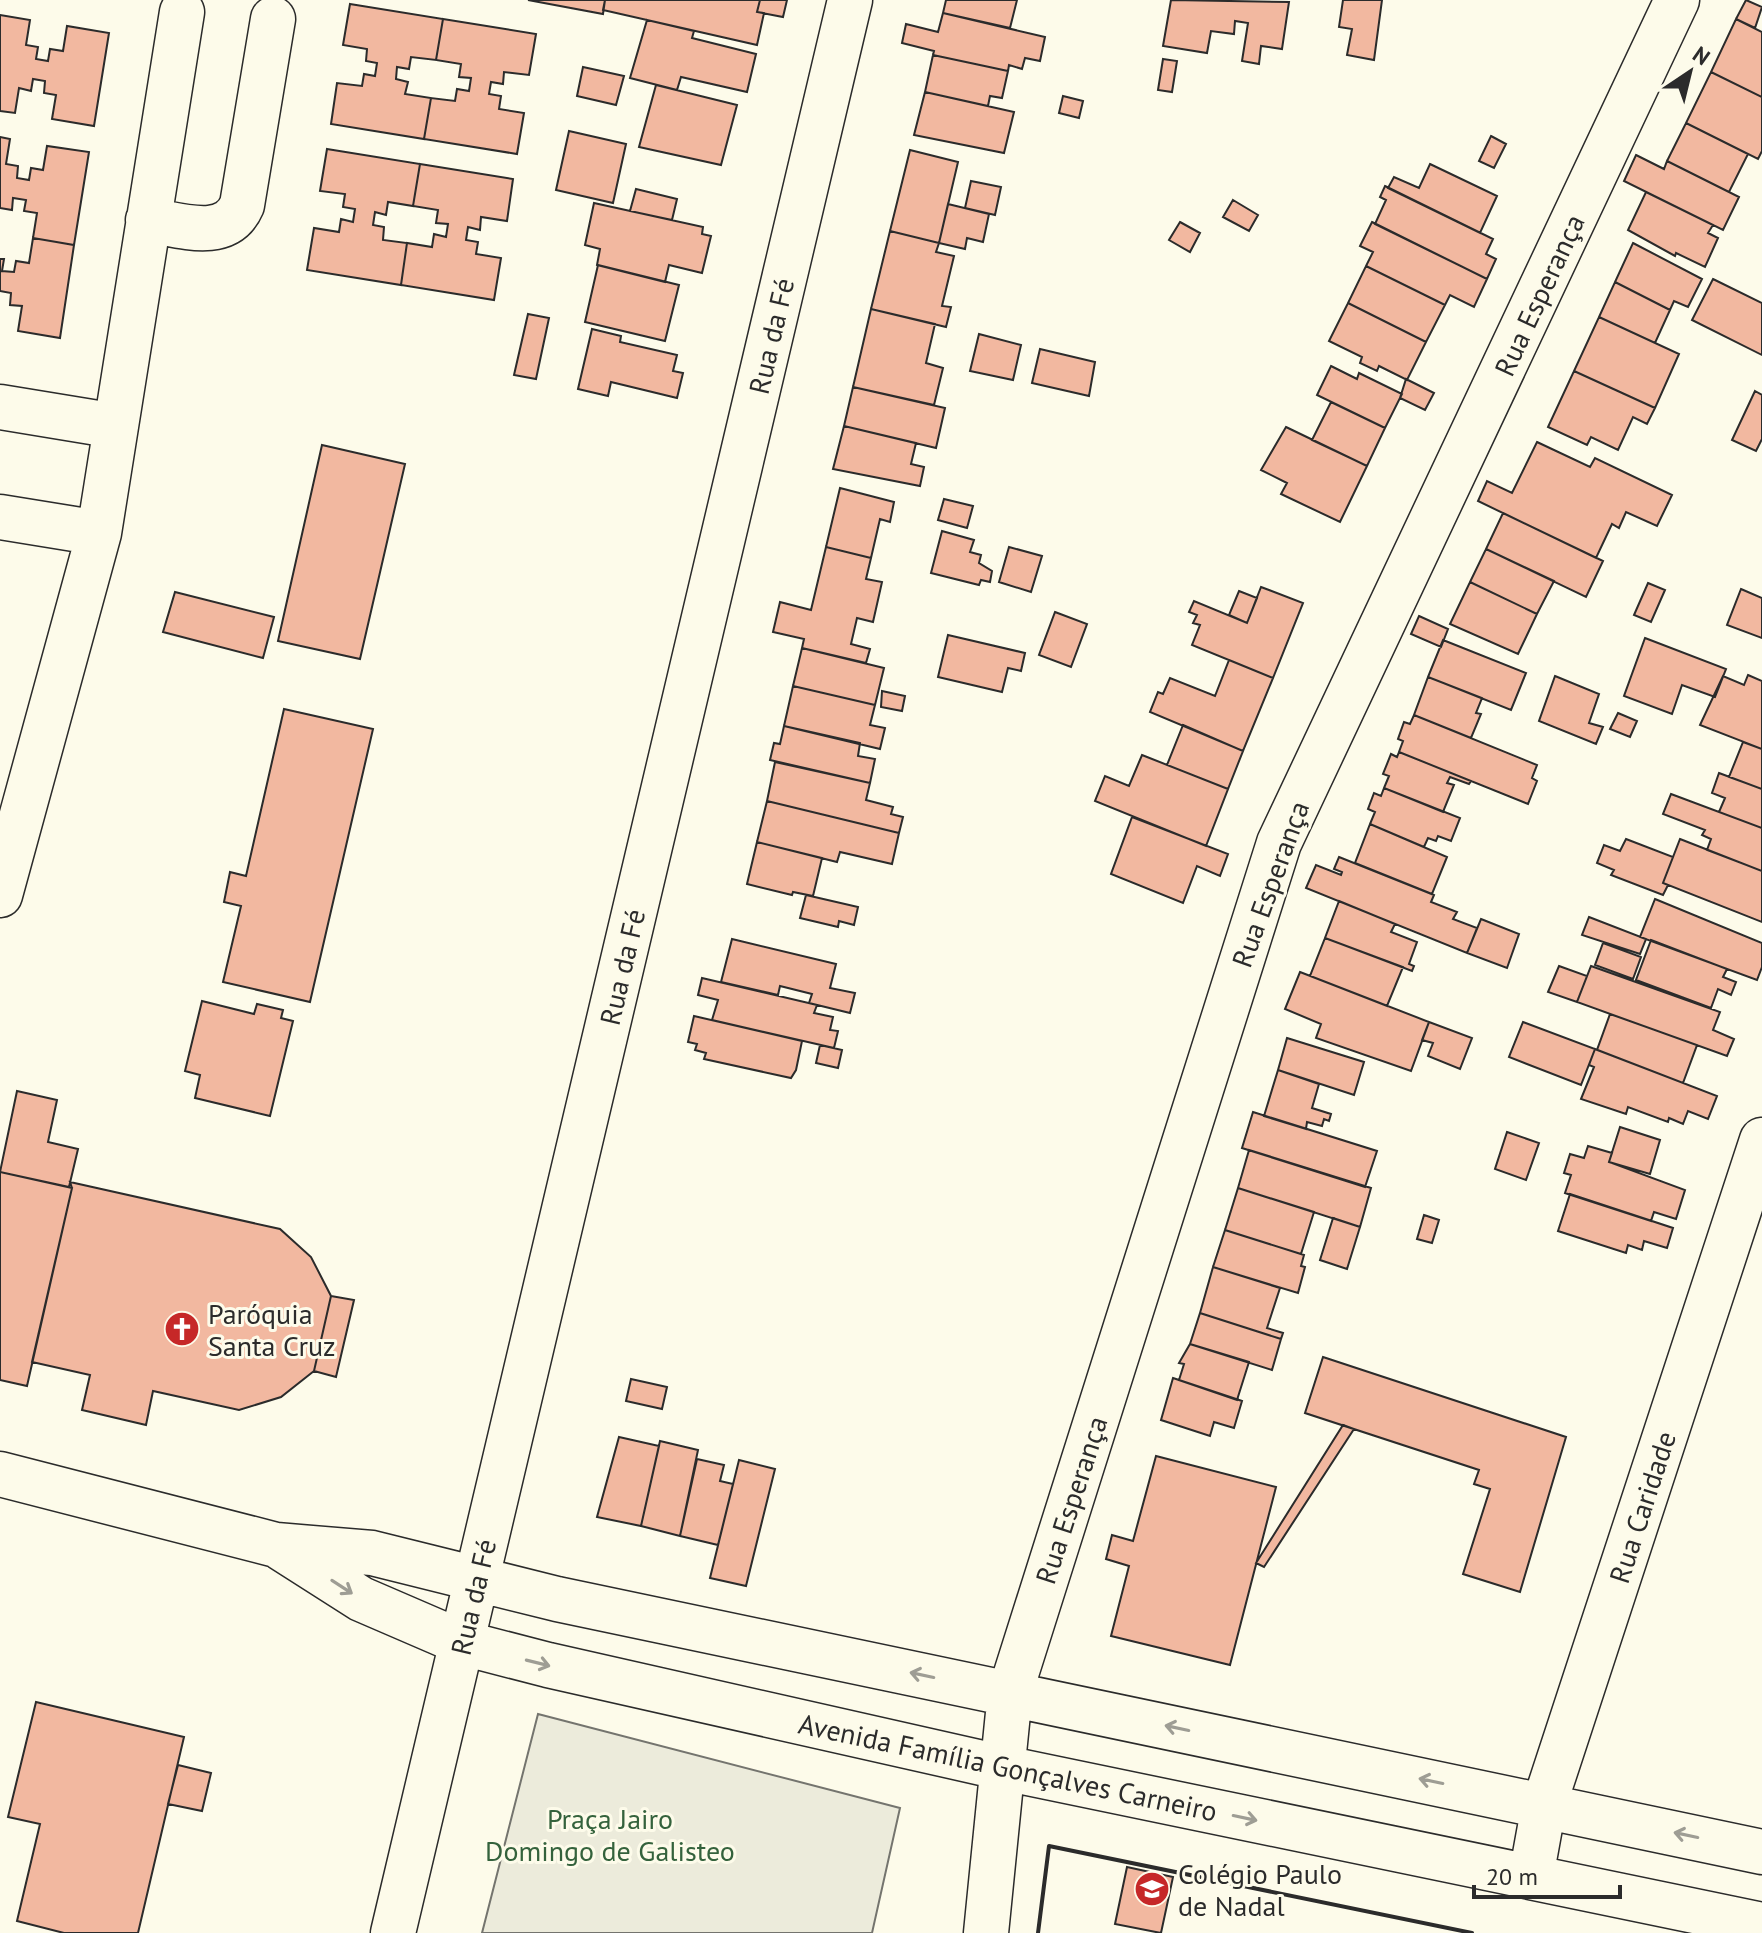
<svg xmlns="http://www.w3.org/2000/svg" width="1762" height="1933" viewBox="0 0 1762 1933" font-family="'PT Sans',sans-serif">
	<style>
		.green { fill: #ecebdb; stroke: #74746e; stroke-width: 2 }
		.building { fill: #f2b8a0; stroke: #2b2b2b; stroke-width: 2 }
		.lines { fill: none; stroke-linecap: round; stroke-linejoin: round }
		.minor-casing { stroke: #2b2b2b; stroke-width: 47 }
		.minor { stroke: #fdfbea; stroke-width: 44 }
		.wall { stroke: #2b2b2b; stroke-width: 4 }
		.oneway { stroke: #9e9d94 }
		.labels { text-anchor: middle; dominant-baseline: central; stroke-width: 6; stroke-linejoin: round; paint-order: stroke }
		.street-label { font-size: 28px; fill: #2b2b2b; stroke: #fdfbea }
		.poi-label { font-size: 28px; fill: #2b2b2b; stroke: #fdfbea; text-anchor: start }
		.park-label { font-size: 28px; fill: #34623c; stroke: #fdfbea }
	</style>
	<rect width="100%" height="100%" fill="#fdfbea"/>
	<path class="green" d="M538 1714 900 1808 872 1933H482Z"/>
	<path class="building" d="M528 0H605L603 14Z
		M605 0H760L757 12 764 13 757 45 603 10Z
		M760 0H787L783 17 757 12Z
		M946 0H1017L1010 28 943 13Z
		M1171 0 1289 2 1282 49 1261 46 1259 64 1242 61 1248 23 1235 21 1234 34 1211 31 1207 53 1163 46Z
		M1343 0H1382L1374 60 1347 55 1352 29 1339 27Z
		M1746 0 1762 7 1755 28 1736 19Z
		M350 4 443 19 436 60 411 57 409 69 397 67 396 79 408 82 405 94 431 98 424 139 331 124 337 83 362 86 364 74 375 76 377 63 366 61 367 49 343 45Z
		M943 13 1045 37 1040 61 1025 58 1022 69 1009 65 1008 71 933 55 934 51 902 43 906 24 938 32Z
		M0 15 30 20 26 45 38 47 36 59 48 61 50 49 63 51 67 26 109 33 94 126 52 119 56 95 44 93 45 81 33 79 31 91 19 88 15 113 0 111Z
		M443 19 536 34 529 75 504 72 503 84 491 82 489 94 501 96 499 109 524 113 517 154 424 139 431 98 455 101 457 89 469 91 471 78 459 77 461 64 436 60Z
		M1736 19 1762 32V97L1711 72Z
		M647 20 694 31 692 38 756 54 747 92 681 77 677 90 630 78Z
		M933 55 1008 71 1002 98 990 96 988 106 925 92Z
		M1163 59 1177 61 1172 92 1158 90Z
		M583 67 624 76 616 105 577 96Z
		M1711 72 1762 97V151L1758 159 1686 123Z
		M656 85 737 105 721 165 639 147Z
		M925 92 1014 112 1004 153 914 135Z
		M1063 96 1083 101 1079 118 1059 113Z
		M1686 123 1748 154 1729 192 1667 161Z
		M569 131 626 144 613 203 556 190Z
		M1491 136 1506 144 1494 168 1479 161Z
		M0 137 10 139 6 164 18 166 17 178 29 180 31 168 43 170 47 146 89 152 74 245 33 238 37 213 24 211 26 200 13 198 12 210 0 208Z
		M327 149 420 164 413 206 388 202 386 215 375 212 373 225 384 227 383 240 407 243 401 285 307 270 314 228 339 232 341 219 353 222 355 209 343 207 345 194 320 191Z
		M910 150 958 162 939 243 890 231Z
		M1636 155 1664 169 1667 161 1739 197 1723 230 1624 181Z
		M420 164 513 179 507 221 481 217 480 230 468 227 466 240 478 242 476 254 501 258 494 300 401 285 407 243 432 247 434 234 446 237 448 224 436 223 438 210 413 206Z
		M1430 164 1497 196 1480 233 1388 188 1394 177 1419 188Z
		M971 181 1001 187 995 215 965 208Z
		M1385 186 1493 239 1486 254 1496 259 1487 279 1375 224 1386 200 1380 197Z
		M636 189 677 199 672 220 630 211Z
		M1646 192 1713 225 1708 233 1718 238 1705 267 1676 253 1675 256 1628 230Z
		M1233 200 1258 215 1249 231 1223 217Z
		M594 203 703 227 702 234 711 236 702 273 669 265 665 282 597 265 600 249 585 245Z
		M948 204 989 214 983 242 967 238 965 249 939 243Z
		M1180 222 1200 233 1190 252 1169 240Z
		M1372 222 1487 279 1474 307 1450 295 1445 305 1366 266 1373 252 1360 246Z
		M890 231 939 243 936 252 954 256 942 306 951 307 946 327 871 309Z
		M33 238 74 245 60 338 18 331 22 306 10 305 11 293 0 291V259H4L2 271 14 272 16 261 29 263Z
		M1633 243 1702 279 1688 307 1674 301 1670 310 1615 282Z
		M598 265 679 285 665 341 585 322Z
		M1366 266 1445 305 1426 342 1348 303Z
		M1713 279 1762 303V355L1692 320Z
		M1615 282 1670 310 1655 343 1599 317Z
		M1348 303 1426 342 1407 380 1379 366 1377 371 1360 363 1362 357 1329 341Z
		M871 309 935 324 926 363 943 368 934 405 853 387Z
		M528 314 549 318 536 379 514 375Z
		M1599 317 1679 354 1655 408 1574 371Z
		M592 329 621 336 620 342 677 355 673 371 683 373 677 398 611 382 608 396 578 389Z
		M979 334 1021 345 1013 380 970 371Z
		M1040 349 1095 362 1089 396 1032 383Z
		M1331 366 1357 379 1359 373 1402 394 1385 428 1317 395Z
		M1574 371 1655 408 1647 424 1633 417 1618 450 1591 437 1587 445 1548 427Z
		M1406 379 1434 393 1425 410 1400 398Z
		M853 387 945 408 936 448 844 426Z
		M1755 391 1762 395V439L1756 451 1732 440Z
		M1331 402 1385 428 1367 466 1312 440Z
		M844 426 916 443 911 464 924 467 920 486 833 469Z
		M1286 427 1367 466 1340 522 1281 494 1287 483 1261 470Z
		M1537 442 1590 467 1595 458 1672 495 1657 526 1626 512 1619 528 1612 524 1596 558 1478 501 1487 481 1512 493Z
		M322 445 405 464 360 659 278 641Z
		M840 488 894 502 890 522 880 519 871 558 826 547Z
		M944 499 973 506 967 528 938 520Z
		M1503 513 1603 561 1586 597 1486 549Z
		M942 531 974 540 970 552 981 555 979 563 992 571 990 582 981 580 979 585 931 573Z
		M826 547 871 558 866 579 882 582 873 622 857 618 851 644 870 649 866 663 802 648 804 639 773 632 780 602 811 610Z
		M1009 547 1042 556 1031 592 999 582Z
		M1486 549 1554 581 1537 614 1470 582Z
		M1470 582 1537 614 1518 654 1450 624Z
		M1648 583 1665 590 1651 622 1634 615Z
		M1261 587 1303 603 1273 678 1192 645 1200 625 1193 623 1197 615 1189 612 1194 601 1247 623Z
		M1741 589 1762 598V638L1727 625Z
		M1239 591 1257 598 1247 623 1229 615Z
		M175 592 274 617 263 658 163 632Z
		M1055 612 1087 624 1071 667 1039 655Z
		M1419 616 1448 629 1441 647 1411 634Z
		M948 635 1025 653 1021 671 1008 668 1002 692 938 677Z
		M1645 638 1726 669 1715 697 1682 685 1672 714 1624 696Z
		M1443 640 1526 673 1511 710 1428 677Z
		M802 648 884 668 875 705 793 686Z
		M1229 660 1273 678 1243 751 1150 712 1158 692 1163 694 1170 678 1215 696Z
		M1748 675 1762 681V749L1700 725 1723 676 1744 685Z
		M1555 676 1599 694 1589 723 1603 727 1596 744 1539 721Z
		M1428 677 1482 698 1476 713 1481 714 1471 738 1414 715Z
		M793 686 875 705 870 725 885 728 880 749 784 726Z
		M882 691 905 696 902 711 881 707Z
		M284 709 373 729 310 1002 223 982 241 906 224 902 230 872 246 876Z
		M1618 713 1637 721 1630 737 1610 729Z
		M1414 715 1537 765 1532 778 1537 781 1528 804 1399 752 1403 741 1398 739 1404 722 1410 724Z
		M1183 725 1243 751 1228 789 1167 765Z
		M784 726 860 743 858 756 875 759 870 783 770 760 774 743 780 744Z
		M1743 742 1762 749V789L1729 777Z
		M1399 752 1471 781 1469 784 1450 777 1447 783 1454 785 1443 812 1384 788 1389 776 1383 774 1391 754 1397 757Z
		M1142 755 1228 789 1206 846 1095 801 1105 776 1129 786Z
		M775 762 870 783 866 800 893 807 891 814 903 817 899 833 767 801Z
		M1719 773 1762 789V828L1719 812 1725 798 1712 793Z
		M1384 788 1460 818 1451 841 1438 836 1436 841 1428 838 1424 847 1370 824 1375 812 1368 809 1374 793 1381 796Z
		M1671 794 1762 828V871L1707 850 1711 839 1702 835 1705 830 1663 814Z
		M767 801 899 833 892 864 840 852 837 862 757 842Z
		M1132 817 1228 854 1220 876 1197 866 1183 903 1111 874Z
		M1370 824 1447 857 1432 894 1355 863Z
		M1626 839 1673 857 1663 883 1668 885 1663 895 1611 875 1614 870 1597 863 1604 845 1620 851Z
		M1680 839 1762 871V922L1663 883Z
		M757 842 822 858 813 896 793 892 792 895 747 884Z
		M1339 857 1434 895 1431 902 1457 912 1453 919 1477 928 1467 953 1306 888 1316 865 1341 875 1342 872 1334 869Z
		M806 895 858 907 854 925 839 921 838 927 800 918Z
		M1655 899 1762 943V967L1757 980 1640 937Z
		M1339 901 1395 924 1391 932 1417 942 1409 964 1414 966 1412 971 1325 938Z
		M1589 917 1646 939 1640 954 1582 935Z
		M1481 919 1519 934 1507 968 1467 953Z
		M1325 938 1403 967 1387 1006 1310 976Z
		M732 939 836 964 830 988 855 993 850 1013 809 1003 812 994 780 986 778 995 721 982Z
		M1651 940 1727 969 1723 977 1736 982 1731 995 1718 989 1711 1008 1636 980Z
		M1603 943 1641 957 1633 979 1595 965Z
		M1559 966 1587 976 1577 1002 1548 992Z
		M1591 966 1720 1012 1713 1030 1734 1039 1727 1056 1577 1002Z
		M1300 972 1429 1022 1411 1071 1316 1038 1321 1024 1285 1009Z
		M702 978 817 1005 814 1013 833 1017 830 1030 838 1031 834 1048 712 1020 718 1000 698 995Z
		M202 1001 254 1014 257 1004 283 1010 281 1018 293 1021 270 1116 195 1098 200 1075 185 1071Z
		M1610 1014 1697 1045 1683 1083 1597 1050Z
		M694 1016 802 1041 796 1070 791 1078 704 1059 706 1053 695 1050 697 1044 688 1042Z
		M1429 1022 1472 1038 1460 1069 1428 1056 1433 1043 1422 1040Z
		M1523 1022 1595 1049 1581 1085 1509 1057Z
		M1287 1038 1364 1062 1354 1095 1278 1070Z
		M820 1045 842 1050 838 1068 816 1063Z
		M1595 1049 1717 1096 1708 1119 1688 1111 1683 1124 1669 1118 1668 1122 1628 1107 1626 1114 1581 1099 1594 1067 1589 1065Z
		M1278 1070 1319 1084 1312 1108 1331 1114 1329 1121 1324 1119 1322 1126 1307 1122 1306 1129 1264 1116Z
		M17 1091 57 1100 48 1142 78 1149 69 1187 0 1172Z
		M1253 1112 1377 1151 1365 1187 1242 1148Z
		M1620 1127 1660 1140 1650 1174 1609 1162Z
		M1507 1132 1539 1143 1526 1180 1495 1169Z
		M1588 1146 1612 1153 1609 1162 1685 1190 1676 1219 1654 1212 1651 1221 1565 1193 1571 1175 1564 1173 1570 1154 1584 1158Z
		M1249 1150 1371 1188 1360 1227 1238 1188Z
		M0 1172 72 1188 27 1386 0 1380Z
		M70 1182 280 1229 311 1257 331 1296 314 1371 281 1397 239 1410 153 1391 146 1425 82 1410 90 1375 32 1362 72 1188Z
		M1238 1188 1314 1212 1301 1254 1225 1230Z
		M1570 1194 1673 1228 1667 1248 1644 1241 1642 1250 1628 1245 1626 1253 1558 1231Z
		M1424 1215 1439 1220 1432 1243 1417 1239Z
		M1333 1218 1360 1227 1347 1269 1320 1260Z
		M1225 1230 1304 1255 1301 1266 1305 1267 1298 1293 1213 1267Z
		M1213 1267 1280 1288 1267 1328 1283 1333 1281 1339 1200 1313Z
		M331 1296 354 1300 336 1377 314 1371Z
		M1200 1313 1281 1339 1272 1370 1190 1344Z
		M1190 1344 1249 1362 1237 1400 1179 1380 1184 1364 1179 1363Z
		M1323 1357 1566 1437 1520 1592 1463 1574 1490 1489 1474 1484 1479 1470 1305 1413Z
		M1173 1378 1242 1401 1234 1428 1214 1422 1210 1436 1161 1420Z
		M631 1379 667 1387 662 1409 626 1401Z
		M1343 1425 1354 1429 1264 1567 1256 1563Z
		M619 1437 659 1446 641 1526 597 1517Z
		M660 1441 698 1450 680 1536 641 1526Z
		M1156 1456 1276 1487 1230 1665 1111 1636 1129 1566 1106 1559 1112 1535 1133 1541Z
		M697 1459 724 1465 720 1481 733 1484 718 1545 680 1536Z
		M739 1460 775 1469 746 1586 710 1578Z
		M36 1702 184 1737 138 1933H64L17 1921 40 1824 8 1817Z
		M178 1765 211 1773 202 1811 168 1804Z
		M1127 1867 1173 1877 1161 1933 1115 1924Z"/>
	<g class="lines">
		<defs>
			<path id="minor" d="M148 220C181 225 226 242 242 205L273 19
				M0 407 116 426
				M0 517 99 533 0 895
				M99 533 182 12
				M0 1474 276 1545 372 1553 557 1599 1762 1852
				M281 1548 361 1599 463 1643 548 1665 1004 1768 1762 1925
				M1531 1877 1544 1805 1762 1140
				M393 1933 850 0
				M986 1933 1010 1693 1279 843 1677 0"/>
		</defs>
		<use href="#minor" class="minor-casing"/>
		<use href="#minor" class="minor"/>
		<path class="wall" d="M1038 1933 1049 1846 1472 1933"/>
	</g>
	<defs><path id="oneway-shaft" d="M-6 0H5M1.5-3L5.5 0L1.5 3" fill="none" stroke-width="1.6" stroke-linecap="round" stroke-linejoin="round" transform="scale(2)"/></defs>
	<g class="oneway">
		<use href="#oneway-shaft" transform="translate(342 1587) rotate(33)"/>
		<use href="#oneway-shaft" transform="translate(538 1663) rotate(14)"/>
		<use href="#oneway-shaft" transform="translate(922 1675) rotate(-168)"/>
		<use href="#oneway-shaft" transform="translate(1177 1728) rotate(-168)"/>
		<use href="#oneway-shaft" transform="translate(1431 1781) rotate(-168)"/>
		<use href="#oneway-shaft" transform="translate(1245 1818) rotate(12)"/>
		<use href="#oneway-shaft" transform="translate(1686 1835) rotate(-168)"/>
	</g>
	<defs>
		<symbol id="church-disc" viewBox="-11 -11 22 22"><circle r="9.5" fill="#c62828" stroke="#fdfbea"/><path d="M-1.2-6h2.4v3.5h3.3v2.4h-3.3V6h-2.4V-.1h-3.3v-2.4h3.3Z" fill="#fff"/></symbol>
		<symbol id="school-disc" viewBox="-11 -11 22 22"><circle r="9.5" fill="#c62828" stroke="#fdfbea"/><path d="M0-5L7-2L0 1L-7-2ZM-4 1L0 2.5L4 1V4Q0 6-4 4Z" fill="#fff"/></symbol>
	</defs>
	<g fill-rule="evenodd">
		<use href="#church-disc" x="162" y="1309" width="40" height="40"/>
		<use href="#school-disc" x="1132" y="1869" width="40" height="40"/>
	</g>
	<g class="labels">
		<g class="street-label">
			<text transform="translate(1539 295) rotate(-65)">Rua Esperança</text>
			<text transform="translate(771 336) rotate(-77)">Rua da Fé</text>
			<text transform="translate(1270 884) rotate(-70)">Rua Esperança</text>
			<text transform="translate(622 967) rotate(-77)">Rua da Fé</text>
			<text transform="translate(1071 1500) rotate(-72)">Rua Esperança</text>
			<text transform="translate(1642 1507) rotate(-72)">Rua Caridade</text>
			<text transform="translate(473 1597) rotate(-77)">Rua da Fé</text>
			<text transform="translate(1008 1767) rotate(12)">Avenida Família Gonçalves Carneiro</text>
		</g>
		<g class="poi-label">
			<text x="208" y="1313">Paróquia<tspan x="208" dy="32">Santa Cruz</tspan></text>
			<text x="1178" y="1873">Colégio Paulo<tspan x="1178" dy="32">de Nadal</tspan></text>
		</g>
		<g class="park-label">
			<text x="610" y="1818">Praça Jairo<tspan x="610" dy="32">Domingo de Galisteo</tspan></text>
		</g>
	</g>
	<g transform="translate(1690 72) rotate(35)" stroke="#fdfbea" stroke-width="6" paint-order="stroke">
	<path d="M0-6L14 30L0 20L-14 30Z" fill="#2b2b2b"/>
	<text y="-12" font-size="22" font-weight="bold" text-anchor="middle" fill="#2b2b2b">N</text>
	</g>
	<path d="M1474 1885v12h146v-12" fill="none" stroke="#2b2b2b" stroke-width="4"/>
	<text x="1486" y="1885" font-size="24" fill="#2b2b2b" stroke="#fdfbea" stroke-width="6" paint-order="stroke">20 m</text>
</svg>
